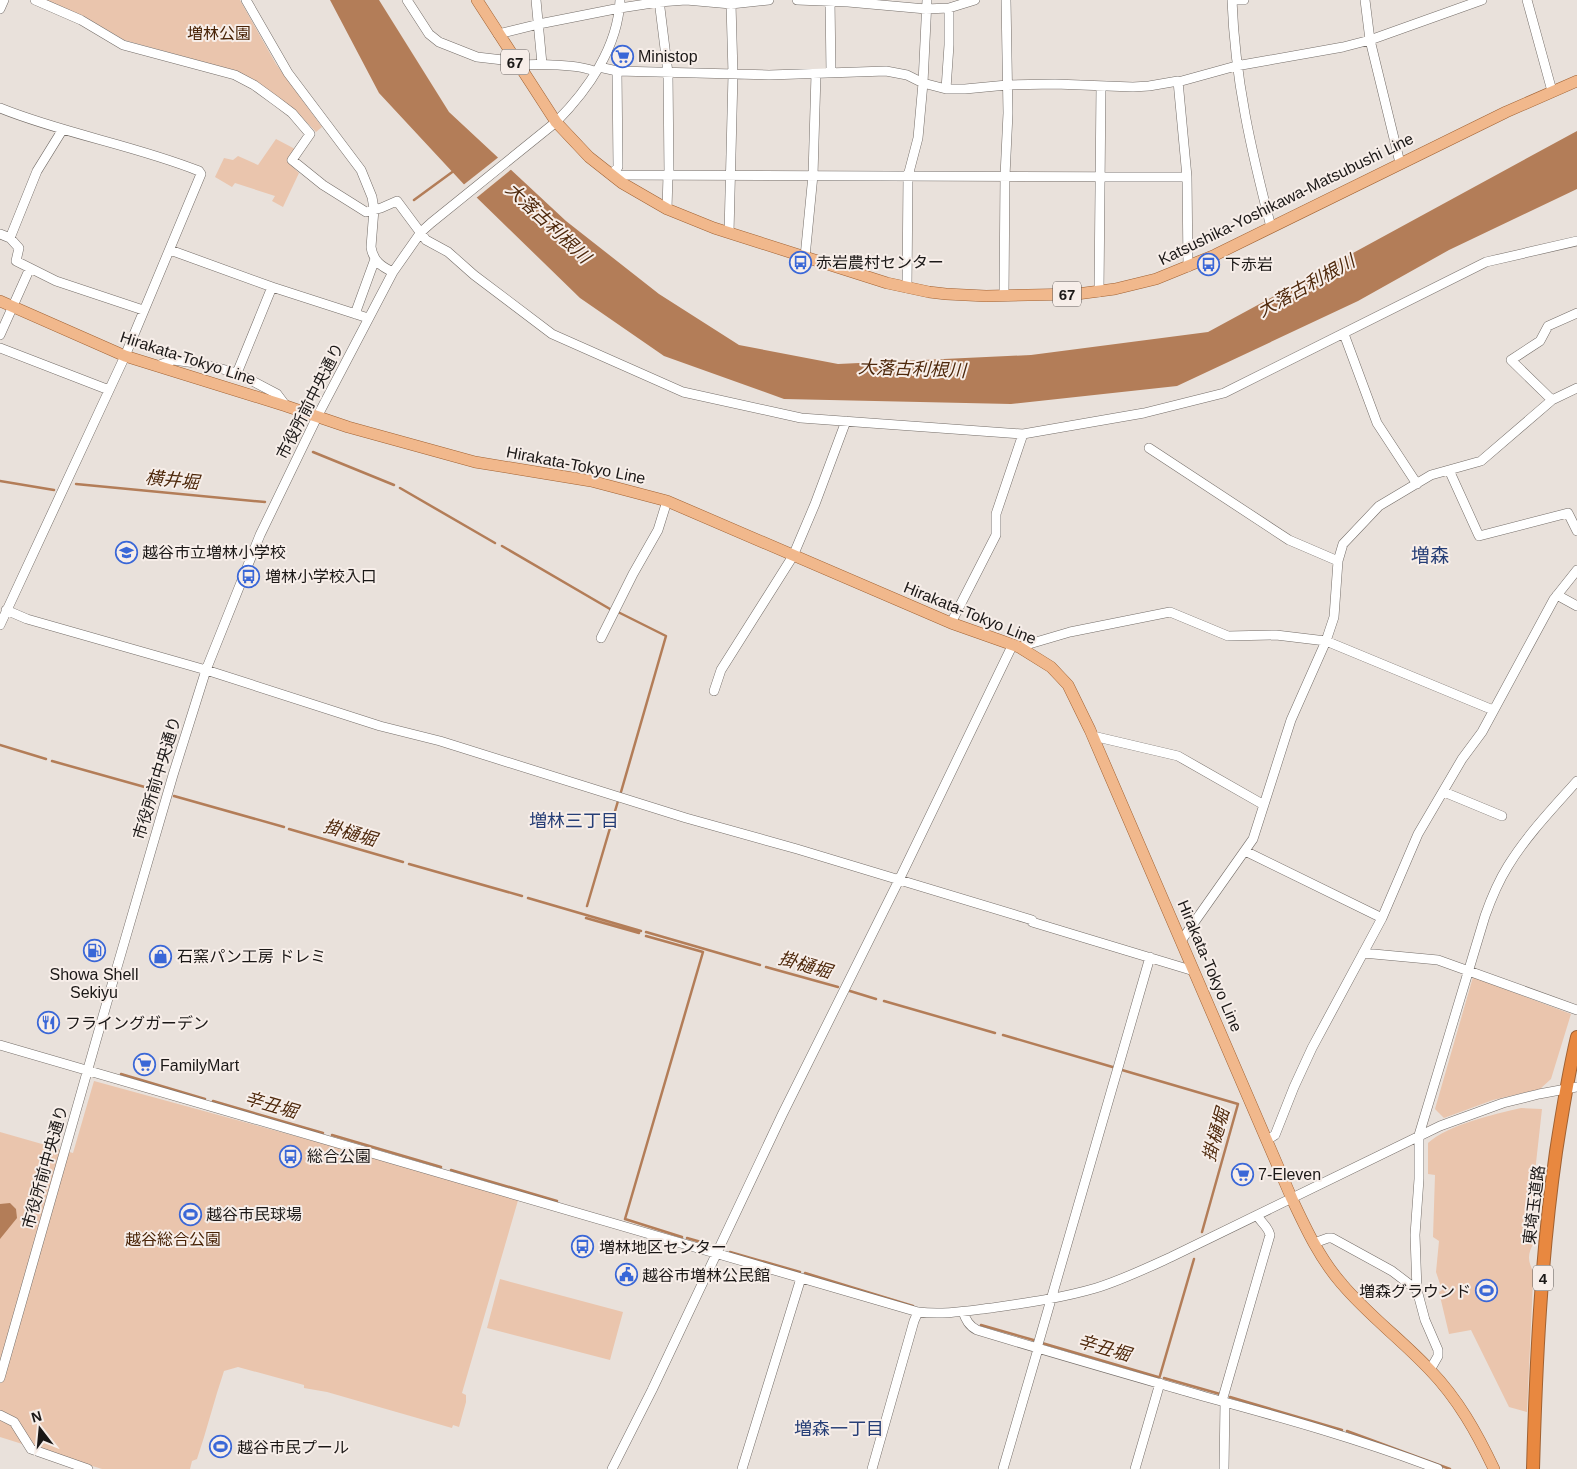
<svg xmlns="http://www.w3.org/2000/svg" width="1577" height="1469" viewBox="0 0 1577 1469" font-family="Helvetica,'Noto Sans JP',sans-serif">
	<style>
		.green { fill: #eac5ad }
		.water { fill: #b37d58 }
		.pier { fill: #e9e1db }
		.lines { fill: none; stroke-linecap: round; stroke-linejoin: round }
		.stream { stroke: #b37d58; stroke-width: 2.5 }
		.minor-casing { stroke: #746d68; stroke-width: 10 }
		.major-casing { stroke: #a06132; stroke-width: 12 }
		.highway-casing { stroke: #a06132; stroke-width: 14 }
		.minor { stroke: #fff; stroke-width: 9 }
		.major { stroke: #f1b88c; stroke-width: 11 }
		.highway { stroke: #e88840; stroke-width: 12 }
		.labels { text-anchor: middle; dominant-baseline: central; stroke-width: 4; stroke-linejoin: round; paint-order: stroke }
		.shield { fill: #f7eee9; stroke: #5d5856; stroke-width: 1 }
		.shield-label { font-size: 15px; font-weight: bold; fill: #1b1817 }
		.park-label { font-size: 16px; fill: #482306; stroke: #f7eee9 }
		.poi-label { font-size: 16px; fill: #1b1817; stroke: #f7eee9; text-anchor: start }
		.street-label { font-size: 16px; fill: #1b1817; stroke: #f7eee9 }
		.water-label { font-size: 18px; font-style: italic; fill: #4e280b; stroke: #f7eee9 }
		.neighbourhood-label { font-size: 18px; fill: #263e76; stroke: #f7eee9 }
		.quarter-label { font-size: 19px; fill: #263e76; stroke: #f7eee9 }
	</style>
	<rect width="100%" height="100%" fill="#e9e1db"/>
	<path class="green" d="M45 0H240L276 64 322 127 316 132 296 111 236 71 124 40 85 17Z
		M276 139 295 149 288 162 299 173 283 207 272 201 275 196 235 183 232 187 215 177 224 158 233 160 238 156 258 165Z
		M1473 977 1571 1014 1551 1079 1540 1089 1493 1100 1444 1118 1435 1109Z
		M94 1081 519 1197 462 1393 466 1395V1402L459 1427 453 1425 452 1428 327 1392 304 1388V1385L238 1367 224 1371C214 1400 207 1430 197 1459L192 1461 190 1469H102L0 1437V1132L42 1144V1142L55 1145V1148L73 1153Z
		M1521 1108 1542 1109 1535 1172 1534 1243C1526 1255 1528 1265 1537 1277L1533 1281 1527 1412 1509 1407 1471 1330 1449 1334 1439 1292 1442 1290 1436 1272 1439 1241 1433 1237 1435 1175 1428 1174V1143C1448 1125 1494 1114 1521 1108Z
		M500 1279 623 1312 610 1360 487 1328Z"/>
	<path class="water" d="M330 0H379L449 112 566 221 659 294 739 345 838 364 1031 355 1208 332 1577 131V189L1449 250 1358 301 1177 386 1011 404 784 399 664 356 580 298 471 192 379 93Z
		M10 1203 16 1209 17 1218 0 1239V1204Z"/>
	<path class="pier" d="M500 156 513 168 475 199 462 186Z"/>
	<g class="lines">
		<path class="stream" d="M414 200 455 170
			M313 452 394 485
			M0 481 54 490
			M76 484 265 502
			M400 488 495 543
			M502 546 610 609
			M618 612 666 636 621 792
			M0 745 46 759
			M52 761 159 791
			M174 796 284 827
			M289 829 403 862
			M409 864 522 896
			M528 898 641 931
			M587 906 618 801
			M586 918 639 933
			M646 932 760 965
			M646 936 703 952 625 1219 682 1237
			M766 967 838 987
			M850 991 876 999
			M884 1001 995 1033
			M1003 1035 1116 1068
			M1122 1070 1238 1104 1202 1232
			M121 1074 205 1099
			M213 1101 323 1133
			M332 1135 441 1167
			M451 1170 557 1201
			M687 1238 708 1244
			M730 1252 800 1272
			M805 1273 913 1306
			M981 1325 1037 1341
			M1042 1343 1158 1377
			M1164 1378 1220 1394
			M1159 1379 1194 1259
			M1230 1397 1342 1430
			M1347 1431 1450 1469"/>
		<defs>
			<path id="minor" d="M35 0 81 20 123 45 235 75 254 85 276 101 292 113 310 134 292 160 323 185 366 212 381 208 397 201 426 240 448 252 474 275 552 334 683 392 801 418 1023 434 1144 413 1224 393 1486 262 1577 241
				M246 0 288 73 361 170 372 197 374 209 371 247C373 261 382 267 393 272
				M407 0 429 34 439 42 477 57 503 60 512 57
				M536 0 542 64
				M659 0 668 73 669 175
				M797 0 848 2 926 9 949 8 975 0
				M830 0 831 73
				M1232 0C1235 80 1251 150 1271 227
				M1232 0H1244
				M1365 0 1370 40 1400 163
				M1527 0 1552 91
				M0 9 4 0
				M498 34 539 24 620 8 659 2 686 0 731 4 769 0
				M518 65C536 64 581 64 596 72
				M599 67 617 71 769 75 886 71 907 75 923 83 946 89H965L1007 85 1055 84 1133 87 1149 86 1178 81 1187 177 1188 267
				M1178 82 1236 66 1343 47 1370 40 1482 0
				M946 89 949 45V8
				M0 108C64 134 134 145 199 171L201 174 125 356 0 625
				M611 175 1187 177
				M611 175 618 167 617 71
				M667 209 668 175
				M729 233 733 74 731 4
				M0 234 10 238 19 248 16 261 56 281 143 310
				M10 238 37 171 63 129
				M170 250 272 287 368 318
				M805 257 813 175 816 74
				M272 287 237 373 277 394 286 406
				M907 288 908 176 918 138 923 83 927 0
				M1099 292 1101 86
				M1004 296 1005 176 1008 113 1006 0
				M355 314 375 259
				M1344 334 1377 423 1417 484
				M0 335 30 268
				M0 348 109 390
				M157 366 173 360 203 364 237 373
				M1552 400 1511 360 1540 341 1548 326 1577 313
				M1149 448 1289 540 1338 561
				M1449 470 1479 536 1568 513 1577 531
				M1557 595 1577 606
				M6 610 27 619 206 670 380 726 440 741 686 818 797 849 1032 920
				M951 623 996 535V514L1023 434
				M601 638 633 574 658 530 667 501
				M1019 647 1070 632 1170 612 1228 636 1276 635 1326 641 1493 710
				M714 691 721 670 793 556 815 504 846 421
				M1093 736 1178 756 1264 805
				M1444 792 1502 816
				M1245 851 1382 918
				M1032 922 1194 971
				M1181 941 1253 839 1291 720 1326 641 1334 617 1338 561 1343 544 1379 506 1431 475 1481 461 1552 400 1577 388
				M1363 953 1438 960 1577 1010
				M0 1045 918 1312C943 1315 966 1311 991 1308 1026 1303 1062 1298 1096 1288 1122 1280 1147 1268 1171 1257L1440 1126 1503 1103 1539 1094 1577 1087
				M1267 1140 1275 1135 1294 1087 1312 1048 1382 918 1418 834 1462 759 1482 732 1554 599 1577 570
				M1314 1243 1328 1238H1332L1392 1271 1417 1290 1425 1320 1438 1350V1356L1430 1370
				M1417 1290 1415 1235 1419 1179V1135L1485 916C1491 899 1498 882 1508 866 1527 835 1553 808 1577 781
				M963 1312C966 1320 969 1326 977 1330 1053 1353 1130 1375 1206 1397 1284 1418 1362 1440 1438 1469
				M1037 1348 1150 957
				M0 1378 113 981 173 775 206 670 260 535 317 417 393 272 421 232 431 223 556 122C588 90 618 47 620 0
				M1222 1401 1270 1235C1268 1226 1261 1223 1257 1215
				M0 1415 14 1422 31 1449 88 1469
				M612 1469 652 1390 782 1115 899 880 1013 644
				M742 1469 801 1278
				M872 1469 914 1321 918 1312
				M1003 1469 1038 1349
				M1135 1469 1160 1383
				M1224 1469 1225 1402"/>
			<path id="major" d="M477 0 556 122 589 157 622 183 667 209 714 228 887 283 929 292 946 294 986 296 1077 294 1115 289 1156 279 1215 255 1506 112 1577 81
				M0 301 125 356 286 406 348 427 475 462 591 481 667 501 951 623 1019 647 1051 667 1068 685 1090 730 1292 1199C1306 1229 1320 1259 1342 1284 1368 1315 1402 1340 1430 1370 1458 1399 1477 1433 1494 1469"/>
			<path id="highway" d="M1533 1469C1536 1363 1541 1257 1556 1152 1562 1113 1568 1075 1577 1037"/>
		</defs>
		<use href="#minor" class="minor-casing"/>
		<use href="#major" class="major-casing"/>
		<use href="#highway" class="highway-casing"/>
		<use href="#minor" class="minor"/>
		<use href="#major" class="major"/>
		<use href="#highway" class="highway"/>
	</g>
	<defs>
		<symbol id="supermarket-ring" viewBox="-11 -11 22 22"><circle r="9.5" fill="#f7eee9" stroke="#3a67d7" stroke-width="1.5"/><path d="M-6-5.5h2.5l.6 2H6L4.5 2H-2.5L-4.4-4H-6ZM-1.5 3.2a1.3 1.3 0 1 0 .1 0ZM3 3.2a1.3 1.3 0 1 0 .1 0Z" fill="#3a67d7"/></symbol>
		<symbol id="bus-ring" viewBox="-11 -11 22 22"><circle r="9.5" fill="#f7eee9" stroke="#3a67d7" stroke-width="1.5"/><path d="M-5-6H5V4H4V6H2V4H-2V6H-4V4H-5ZM-3.5-4V0h7V-4ZM-3.5 1.2v1.5H-2V1.2ZM2 1.2v1.5H3.5V1.2Z" fill="#3a67d7"/></symbol>
		<symbol id="school-ring" viewBox="-11 -11 22 22"><circle r="9.5" fill="#f7eee9" stroke="#3a67d7" stroke-width="1.5"/><path d="M0-5L7-2L0 1L-7-2ZM-4 1L0 2.5L4 1V4Q0 6-4 4Z" fill="#3a67d7"/></symbol>
		<symbol id="fuel-ring" viewBox="-11 -11 22 22"><circle r="9.5" fill="#f7eee9" stroke="#3a67d7" stroke-width="1.5"/><path d="M-5.5-6h7V0h2V4h1.3V-2.5L3-4.5l.8-.8L6-3V5H2.5V1h-1V6h-7ZM-4.2-4.7v3.2H.2V-4.7Z" fill="#3a67d7"/></symbol>
		<symbol id="shop-ring" viewBox="-11 -11 22 22"><circle r="9.5" fill="#f7eee9" stroke="#3a67d7" stroke-width="1.5"/><path d="M-5-2.5h2.3a2.7 3.5 0 0 1 5.4 0H5L5.5 6h-11ZM-1.5-2.5h3a1.5 2.3 0 0 0-3 0Z" fill="#3a67d7"/></symbol>
		<symbol id="restaurant-ring" viewBox="-11 -11 22 22"><circle r="9.5" fill="#f7eee9" stroke="#3a67d7" stroke-width="1.5"/><path d="M-5-6h1v4h1v-4h1v4h1v-4h1v5L-1.5 .5V6h-2V.5L-5-1ZM5-6V6H3V1.5H1.5Q1.5-4 5-6Z" fill="#3a67d7"/></symbol>
		<symbol id="stadium-ring" viewBox="-11 -11 22 22"><circle r="9.5" fill="#f7eee9" stroke="#3a67d7" stroke-width="1.5"/><path d="M0-5a6.5 5 0 1 0 0 10a6.5 5 0 1 0 0-10ZM-3.5-1.8h7v3.6h-7Z" fill="#3a67d7"/></symbol>
		<symbol id="civic-ring" viewBox="-11 -11 22 22"><circle r="9.5" fill="#f7eee9" stroke="#3a67d7" stroke-width="1.5"/><path d="M-.6-6.5H3V-4.5H.6V-3L4-1V1h2V6H-6V1h2V-1L-.6-3ZM-1.2 2.5V6h2.4V2.5Z" fill="#3a67d7"/></symbol>
	</defs>
	<g fill-rule="evenodd">
		<use href="#supermarket-ring" x="610" y="44" width="25" height="25"/>
		<use href="#bus-ring" x="788" y="250" width="25" height="25"/>
		<use href="#bus-ring" x="1196" y="252" width="25" height="25"/>
		<use href="#school-ring" x="114" y="540" width="25" height="25"/>
		<use href="#bus-ring" x="236" y="564" width="25" height="25"/>
		<use href="#fuel-ring" x="82" y="938" width="25" height="25"/>
		<use href="#shop-ring" x="148" y="944" width="25" height="25"/>
		<use href="#restaurant-ring" x="36" y="1010" width="25" height="25"/>
		<use href="#supermarket-ring" x="132" y="1052" width="25" height="25"/>
		<use href="#bus-ring" x="278" y="1144" width="25" height="25"/>
		<use href="#supermarket-ring" x="1230" y="1162" width="25" height="25"/>
		<use href="#stadium-ring" x="178" y="1202" width="25" height="25"/>
		<use href="#bus-ring" x="570" y="1234" width="25" height="25"/>
		<use href="#civic-ring" x="614" y="1262" width="25" height="25"/>
		<use href="#stadium-ring" x="1474" y="1278" width="25" height="25"/>
		<use href="#stadium-ring" x="208" y="1434" width="25" height="25"/>
	</g>
	<g class="labels">
		<g class="shield">
			<rect x="501" y="49.5" width="28" height="25" rx="4"/>
			<rect x="1053" y="281.5" width="28" height="25" rx="4"/>
			<rect x="1533" y="1265.5" width="20" height="25" rx="4"/>
		</g>
		<g class="shield-label">
			<text x="515" y="62">67</text>
			<text x="1067" y="294">67</text>
			<text x="1543" y="1278">4</text>
		</g>
		<g class="park-label">
			<text x="219" y="33">増林公園</text>
			<text x="173" y="1239">越谷総合公園</text>
		</g>
		<g class="poi-label">
			<text x="638" y="56">Ministop</text>
			<text x="816" y="262">赤岩農村センター</text>
			<text x="1225" y="264">下赤岩</text>
			<text x="142" y="552">越谷市立増林小学校</text>
			<text x="265" y="576">増林小学校入口</text>
			<text x="177" y="956">石窯パン工房 ドレミ</text>
			<text x="94" y="974" text-anchor="middle">Showa Shell<tspan x="94" dy="18">Sekiyu</tspan></text>
			<text x="65" y="1023">フライングガーデン</text>
			<text x="160" y="1065">FamilyMart</text>
			<text x="307" y="1156">総合公園</text>
			<text x="1258" y="1174">7-Eleven</text>
			<text x="206" y="1214">越谷市民球場</text>
			<text x="599" y="1247">増林地区センター</text>
			<text x="642" y="1275">越谷市増林公民館</text>
			<text x="1471" y="1291" text-anchor="end">増森グラウンド</text>
			<text x="237" y="1447">越谷市民プール</text>
		</g>
		<g class="street-label">
			<text transform="translate(1286 199) rotate(-26)">Katsushika-Yoshikawa-Matsubushi Line</text>
			<text transform="translate(188 358) rotate(18)">Hirakata-Tokyo Line</text>
			<text transform="translate(310 401) rotate(-63)">市役所前中央通り</text>
			<text transform="translate(576 465) rotate(11)">Hirakata-Tokyo Line</text>
			<text transform="translate(970 613) rotate(22)">Hirakata-Tokyo Line</text>
			<text transform="translate(157 778) rotate(-73)">市役所前中央通り</text>
			<text transform="translate(1210 966) rotate(67)">Hirakata-Tokyo Line</text>
			<text transform="translate(45 1167) rotate(-74)">市役所前中央通り</text>
			<text transform="translate(1534 1205) rotate(-83)">東埼玉道路</text>
		</g>
		<g class="water-label">
			<text transform="translate(548 223) rotate(43)">大落古利根川</text>
			<text transform="translate(1306 286) rotate(-29)">大落古利根川</text>
			<text transform="translate(912 369) rotate(2)">大落古利根川</text>
			<text transform="translate(172 480) rotate(6)">横井堀</text>
			<text transform="translate(350 833) rotate(16)">掛樋堀</text>
			<text transform="translate(805 965) rotate(16)">掛樋堀</text>
			<text transform="translate(271 1105) rotate(16)">辛丑堀</text>
			<text transform="translate(1216 1135) rotate(-74)">掛樋堀</text>
			<text transform="translate(1104 1348) rotate(16)">辛丑堀</text>
		</g>
		<g class="neighbourhood-label">
			<text x="574" y="821">増林三丁目</text>
			<text x="839" y="1429">増森一丁目</text>
		</g>
		<g class="quarter-label">
			<text x="1430" y="555">増森</text>
		</g>
	</g>
	<g transform="translate(40 1429) rotate(344)" stroke="#f7eee9" stroke-width="4" paint-order="stroke">
	<path d="M0-4L9 19L0 12L-9 19Z" fill="#1b1817"/>
	<text y="-8" font-size="14" font-weight="bold" text-anchor="middle" fill="#1b1817">N</text>
	</g>
</svg>
